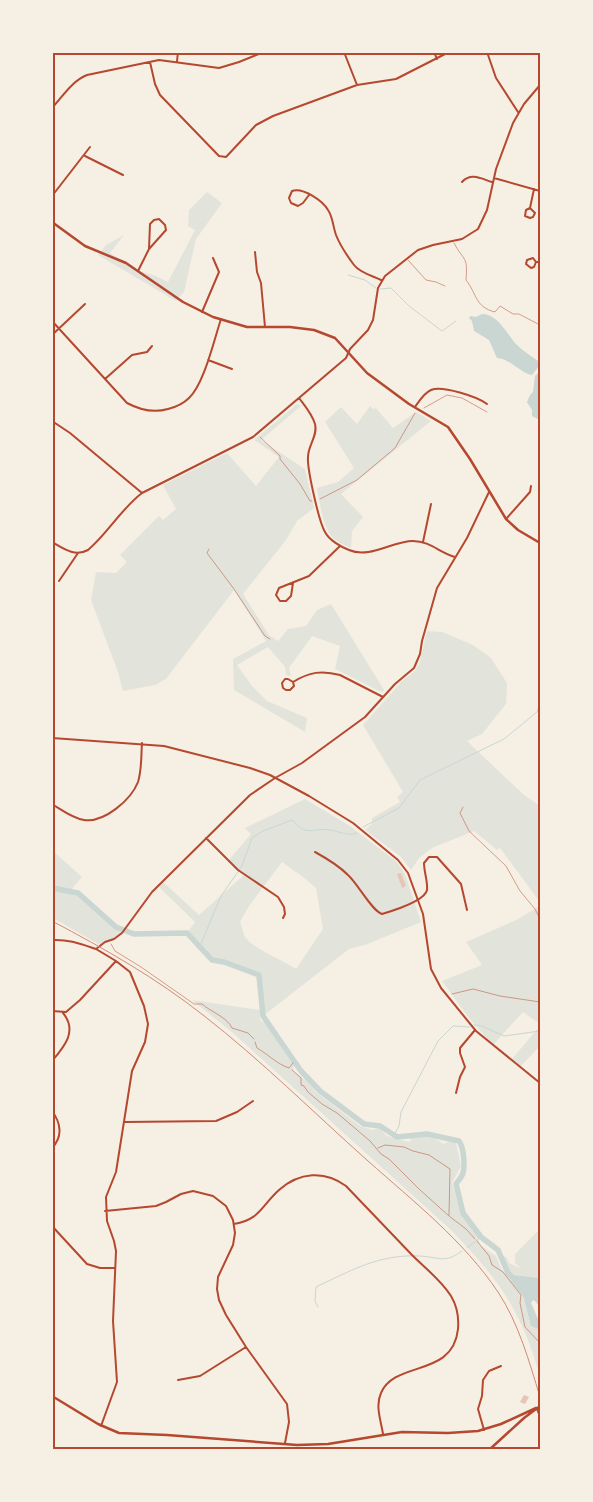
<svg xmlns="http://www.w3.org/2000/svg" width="593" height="1502" viewBox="0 0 593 1502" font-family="'Source Serif 4',serif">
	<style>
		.green { fill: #e2e4dc; fill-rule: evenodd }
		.water { fill: #c9d6d2 }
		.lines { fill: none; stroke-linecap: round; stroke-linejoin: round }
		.stream { stroke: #c9d6d2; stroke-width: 1 }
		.river { stroke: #c9d6d2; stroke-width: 5.5 }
		.building { fill: #e6c5b7 }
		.path { stroke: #b5482f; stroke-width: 0.5 }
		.service { stroke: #b5482f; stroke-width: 0.5 }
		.minor { stroke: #b5482f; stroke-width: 2 }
		.tertiary { stroke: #b5482f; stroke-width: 2 }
		.secondary { stroke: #b5482f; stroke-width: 2.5 }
		.rail { stroke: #cf8b77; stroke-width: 1 }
		.neatline { fill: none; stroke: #b5482f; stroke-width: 2 }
	</style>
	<rect width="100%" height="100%" fill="#f6efe4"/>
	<path class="green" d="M207 192 222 203 196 239 184 292 176 301 98 255 106 245 124 235 110 253 137 270 156 276 168 282 195 230 188 226 189 210Z
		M297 404 301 406 261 440 305 469 314 508 297 521 286 540 243 594 269 635 278 641 288 629 306 626 317 610 331 604 384 690 383 692 379 691 335 669 340 646 312 636 289 668 291 676 286 675 285 667 268 647 237 665 252 686 267 701 307 718 305 732 234 690 233 659 266 641 234 590 166 679 155 685 123 691 118 672 91 600 96 572 116 573 127 562 120 555 159 516 163 520 176 509 163 485 227 453 256 486 279 457 254 440Z
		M370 406 373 409 376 408 393 428 416 412 431 421 341 494 363 517 352 531 351 548C345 545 338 543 333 538 322 526 320 503 317 488L338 482 354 468 325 422 341 407 357 424Z
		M427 631 442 632 473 645 491 658 507 683 506 704 482 734 467 741 524 795 540 806V902L500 848 497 850 474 831 432 848 419 858 411 870 400 856 365 830 372 824V818L400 802 397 797 403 792 363 725 402 681 414 672 419 665Z
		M305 799 350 826 397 862 405 874 421 922 365 945 349 949 263 1016 259 975 224 962 212 960 187 933 195 922 158 886 162 881 199 915 244 875 228 861 251 834 245 828ZM282 862 303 877 316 888 323 929 296 969C284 961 252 948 245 937 243 933 242 926 240 922L249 906Z
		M53 851 82 877 70 891 78 893 122 933 100 945 53 918Z
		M540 906V1024L523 1012 493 1045 469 1018 442 981 482 965 466 942 516 920Z
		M192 1000 260 1010V1020L265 1023 295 1063 296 1066 293 1067 294 1071 309 1083 316 1092 360 1126 372 1130 379 1128 387 1136 409 1142 412 1140 408 1137C418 1134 436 1137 443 1144L450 1141 456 1143 461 1166 452 1183 461 1214 476 1231 480 1245 496 1256 501 1268 522 1294 531 1326 540 1330V1377C534 1355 526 1332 515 1312 499 1281 475 1255 451 1230L233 1033Z
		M540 1026V1046L520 1067 511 1060Z
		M540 1229V1278L512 1275 502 1255 507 1258 509 1263 522 1269 515 1263V1254Z"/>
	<path class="water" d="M482 314C498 314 507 334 516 344 523 351 531 356 538 361L540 365 532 375C523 375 511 359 497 358L489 340 474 331 472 321 469 318 470 316 476 317Z
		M540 371V420L532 416V410L527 402 530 395 533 392 535 376Z
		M512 1275 540 1278V1308L536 1302 533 1300 531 1303 538 1319 540 1321V1330L531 1326 523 1296 511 1281Z"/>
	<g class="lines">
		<path class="stream" d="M348 275 365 280 376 288
			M380 289 391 288 409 306 442 331 456 321
			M52 440H53
			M363 827 399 808 420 780 504 739 537 712 540 702
			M200 946 221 896 242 866 252 838 263 831 292 820C307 838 313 827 329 830 340 831 347 837 357 833
			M474 1025 482 1026 504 1036 540 1031
			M394 1135 399 1126 401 1112 438 1041 453 1026 470 1027
			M467 1248 481 1237
			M318 1307 315 1301 316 1287C350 1271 379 1254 419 1256 439 1257 445 1264 462 1251"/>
		<path class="river" d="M52 888 78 893 116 927 134 934 187 933 212 960 224 962 259 975 263 1016 301 1071 320 1091 364 1124 380 1126 397 1137 427 1134 459 1141C464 1148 465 1165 463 1173 462 1177 458 1181 456 1184L463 1213 481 1237 498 1250 508 1273 513 1278 519 1280"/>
	</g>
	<path class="building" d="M401 873 406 886 402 888 397 874Z
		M524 1395 529 1397 525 1404 520 1402Z"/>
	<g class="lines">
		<path class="path" d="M454 243C464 262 468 255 466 280 477 294 475 307 495 312L500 306 513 314H519L540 325
			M424 408 447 395 462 398 487 412
			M260 437 280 456V459L300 484 310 501H312
			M320 499 357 480 395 448 415 413
			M209 549 207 553 234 589 265 636 270 639
			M463 807 460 813 469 831 506 866 520 891 535 909 540 919
			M111 944 115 951 141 967 194 1004H202C211 1012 227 1017 232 1028L248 1033 254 1039
			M452 994 473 989 500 996 540 1002
			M255 1042 257 1048C269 1055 277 1064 289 1068L293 1063
			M292 1070 301 1078V1085L304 1086 308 1092 322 1104 337 1113 370 1141 381 1154 389 1159 419 1189 449 1216 466 1229 475 1239
			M378 1148 385 1145 404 1147 413 1151 429 1155 450 1169 449 1215
			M477 1241 489 1256 492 1265 503 1272 521 1295 520 1303 525 1327 540 1343"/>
		<path class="service" d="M408 260 426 280 436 282 445 286"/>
		<path class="minor" d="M344 52 357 85
			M434 52 437 59
			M487 52 496 78 518 112
			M177 61 178 52
			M150 62 155 84 160 95 219 156 226 157 256 125 273 116 357 85 396 79 449 52
			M52 108C63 96 72 81 87 75L159 60 219 68 239 62 264 52
			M85 156 123 175
			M494 178 540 191
			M462 182C471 172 482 179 492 182
			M309 195 303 203 298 206 291 203 289 198 292 191C303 187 323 201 328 210 333 217 333 227 336 235 340 245 348 257 354 265 360 273 373 276 381 280
			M52 196 90 147
			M530 208 535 213 533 217 530 218 525 216 526 210 530 208 534 189
			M255 252 257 272 261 283 265 327
			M536 262 534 267 531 268 526 264 527 260 533 258 536 262H540
			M138 271 149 249 150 224 154 220 159 219 165 225 166 230 149 249
			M202 312 219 272 213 258
			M52 321 127 403C140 410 154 413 168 409 176 407 183 404 189 398 204 384 214 340 221 319
			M52 335 85 304
			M208 360 232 369
			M105 379 132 355 147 352 152 346
			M299 398C305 406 312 414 315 424 318 436 308 445 308 457 307 469 319 522 325 532 329 540 341 547 349 550 370 559 392 541 413 541 430 541 440 553 455 557
			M415 407C420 400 424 393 431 390 442 385 478 397 487 404
			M52 421 70 433 142 493
			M506 519 530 492 531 486
			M52 542C64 549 75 557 88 550 108 533 121 509 142 493L253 437 346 358 350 349 368 330 373 320 378 288 385 276 418 250 433 245 462 239 478 229 487 210 496 169 513 123 524 104 540 85
			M423 542 431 504
			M59 581 78 553
			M293 583 291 596 286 601H280L276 595 279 588 309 576 340 546
			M293 682 288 679H285L282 683 283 688 286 690H290L294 686 293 682C309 672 322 670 340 675L383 697
			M52 804C62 810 72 818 84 820 104 823 131 800 138 782 142 769 141 756 142 743
			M206 838 238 870 278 897 284 907 285 914 283 918
			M315 852C326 858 339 866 348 875 358 884 372 911 382 914 392 911 425 901 427 890 428 882 424 872 424 863L429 857H437L461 884 467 910
			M52 940C68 939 81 944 96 949
			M52 1011 66 1012 80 1000 116 961
			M52 1061C64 1047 78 1031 63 1013
			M456 1093 460 1077 465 1067 460 1053V1048L475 1030
			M52 1111C61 1123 63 1137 52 1148
			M125 1122 216 1121 237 1112 253 1101
			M105 1211 156 1206 166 1202 181 1194 193 1191 213 1196 226 1206 233 1220 235 1233 233 1245 218 1277 217 1289 219 1300 226 1315 246 1347 287 1404 289 1422 285 1443
			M234 1224C260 1220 262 1205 279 1190 299 1172 325 1170 346 1186 368 1209 390 1232 412 1255 425 1268 441 1280 451 1296 457 1306 459 1317 458 1329 453 1378 395 1360 381 1393 375 1406 381 1421 383 1434
			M52 1226 87 1264 100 1268H115
			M178 1380 200 1376 246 1347
			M537 1409 540 1416
			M101 1426 117 1382 113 1321 116 1251 114 1241 107 1221 106 1197 116 1172 132 1071 145 1042 148 1024 144 1006 130 972 116 961 96 949 105 942 114 939 122 933 152 892 250 795 275 778 302 763 365 717 395 684 414 668 420 654 422 641 437 588 467 538 489 492
			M484 1430 478 1409 482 1396 483 1380 489 1371 501 1366"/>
		<path class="tertiary" d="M52 738 164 746 250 768 270 775 309 796 353 823 398 860 408 873 423 914 431 969 441 988 476 1031 540 1083"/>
		<path class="secondary" d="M52 222 85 246 126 263 183 302 213 317 247 327H290L314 330 335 338 367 373 409 404 448 427 470 459 506 519 518 530 540 543
			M52 1396 98 1424 119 1433 167 1435 297 1445 328 1444 402 1432 448 1433 478 1431 501 1424 536 1408
			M489 1450 524 1418 540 1406"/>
		<path class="rail" d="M52 921C105 949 156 978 203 1015 261 1060 313 1112 368 1161 413 1201 464 1241 498 1292 519 1324 529 1361 540 1397"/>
	</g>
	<rect width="593" height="1502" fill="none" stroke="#f6efe4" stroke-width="108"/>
	<rect x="54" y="54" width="485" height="1394" class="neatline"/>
</svg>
